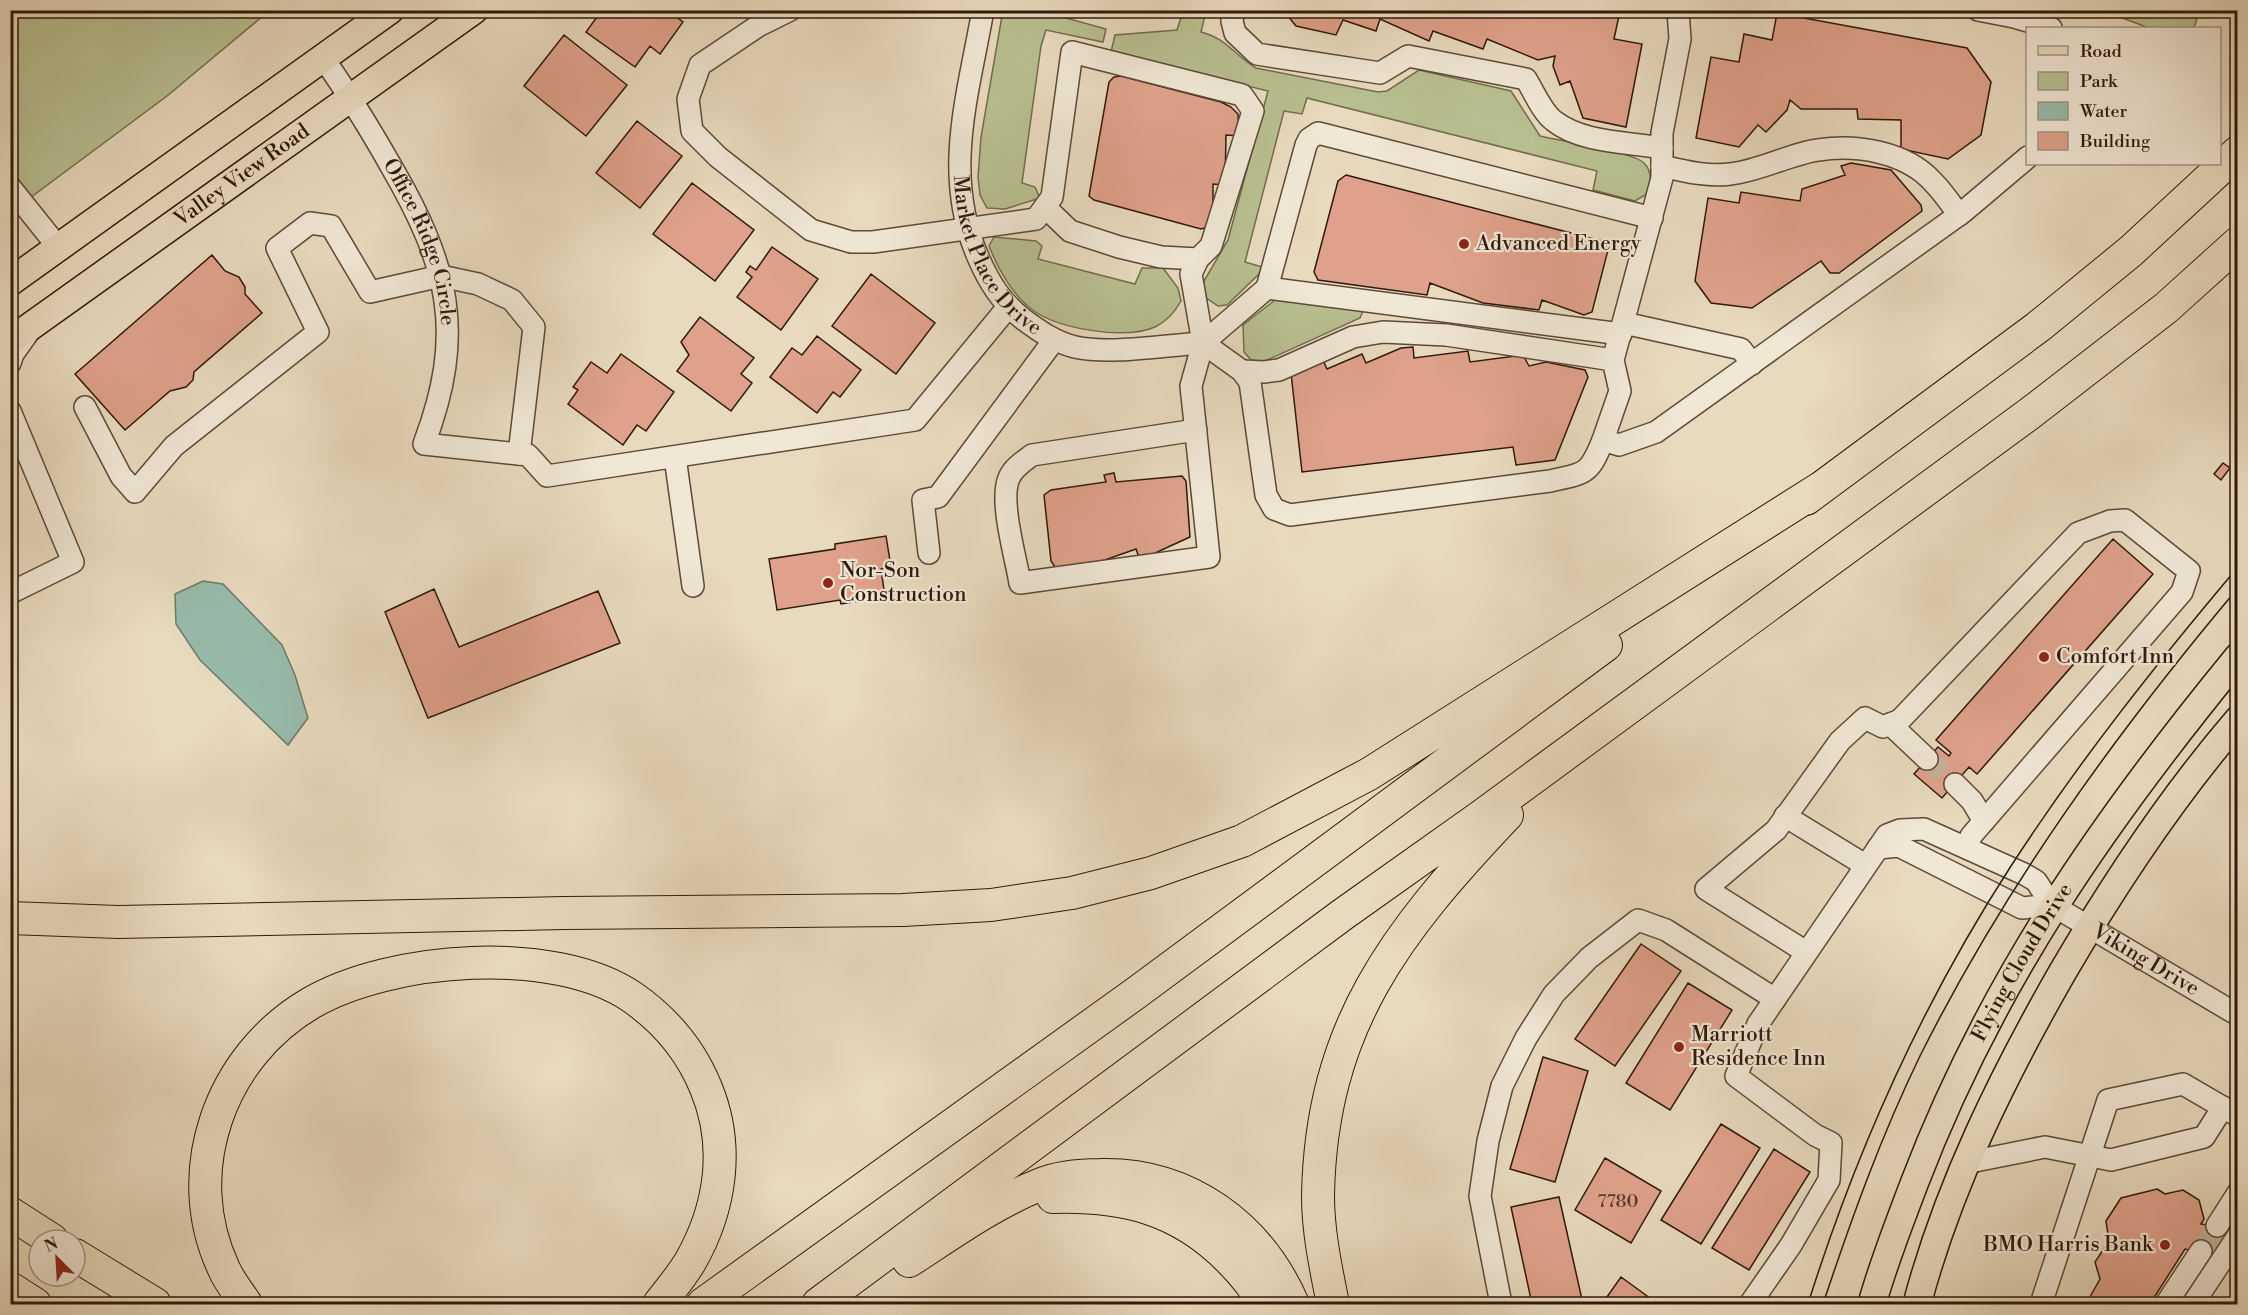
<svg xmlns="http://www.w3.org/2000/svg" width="2248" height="1315" viewBox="0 0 2248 1315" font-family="'Libre Bodoni',serif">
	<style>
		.green { fill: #b8bf90; stroke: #746c4d; stroke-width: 1.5 }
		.water { fill: #98bbab; stroke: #6e7a6b; stroke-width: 1.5 }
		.building { fill: #dfa18b; stroke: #2f190a; stroke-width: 1.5 }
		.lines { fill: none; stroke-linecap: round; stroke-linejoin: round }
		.minor-tunnel { stroke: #c3b39a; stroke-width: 21; stroke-dasharray: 21 10; stroke-linecap: butt }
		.minor-casing { stroke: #5d4937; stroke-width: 24 }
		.major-casing { stroke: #2f190a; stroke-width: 30 }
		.highway-casing { stroke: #2f190a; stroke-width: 34 }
		.minor { stroke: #f0e7d5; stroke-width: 21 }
		.major { stroke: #e8dabe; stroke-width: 27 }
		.highway { stroke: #e8dabe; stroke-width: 32 }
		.tram { stroke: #2f190a; stroke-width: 1.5 }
		.poi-dot { fill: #8f2418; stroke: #f0e7d5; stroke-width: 2 }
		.labels { text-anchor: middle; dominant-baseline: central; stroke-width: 4.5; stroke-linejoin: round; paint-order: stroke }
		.number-label { font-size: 18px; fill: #5b3b2a }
		.street-label { font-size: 21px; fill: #2f190a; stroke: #f0e7d5 }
		.poi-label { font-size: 21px; fill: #2f190a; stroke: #f0e7d5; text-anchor: start }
	</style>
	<rect width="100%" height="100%" fill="#e8dabe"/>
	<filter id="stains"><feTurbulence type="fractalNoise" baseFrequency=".00333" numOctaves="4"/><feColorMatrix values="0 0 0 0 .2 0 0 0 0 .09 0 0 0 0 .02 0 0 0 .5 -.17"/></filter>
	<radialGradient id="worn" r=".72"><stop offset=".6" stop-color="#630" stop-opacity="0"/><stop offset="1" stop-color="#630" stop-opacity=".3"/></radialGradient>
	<path class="green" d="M1003 10 1041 11 1106 29 1103 42 1046 30 1041 46 1022 183 1035 187 1040 198 1005 209 987 208 980 195 978 177 981 137Z
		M11 11H269L167 96 11 212Z
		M1183 11H1206L1201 32C1226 38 1234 55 1256 68L1378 92 1387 91 1419 70 1511 91 1540 136C1560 141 1633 152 1644 163 1653 172 1651 184 1647 194L1635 201 1593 190 1597 171 1307 98 1302 114 1284 111 1245 262 1262 267 1260 273 1227 305 1218 306 1205 297 1204 281 1228 240 1268 91 1111 52 1115 35 1177 30Z
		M2104 11 2199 10V11L2195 25 2191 28H2149Z
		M994 237 1036 241 1042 246 1038 259 1135 284 1142 268H1163L1178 288 1181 301C1175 312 1167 321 1155 327 1125 340 1060 329 1034 311 1012 295 999 271 989 246Z
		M1275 300 1363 311 1360 318 1265 361 1251 360 1244 352 1243 325Z"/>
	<path class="water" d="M203 581 223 584 282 645 295 675 308 718 288 745 200 660 176 624 175 594Z"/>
	<path class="building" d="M602 10H667L683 22 660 54 650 46 635 67 586 32Z
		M1283 10 1620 11 1614 39 1642 44 1626 127 1583 118 1570 81 1560 85 1553 66 1555 56 1538 60 1487 39 1483 49 1433 31 1429 41 1380 19 1376 31 1343 20 1336 35 1296 26Z
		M1777 13 1967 48 1991 82 1981 135 1948 159 1901 149V120L1858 119 1857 109H1801L1790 100 1787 110 1766 132 1758 125 1739 147 1696 138 1711 57 1739 62 1744 34 1772 40Z
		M564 35 627 85 586 136 524 86Z
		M1121 76 1221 102 1231 107 1238 114 1239 136 1226 135 1225 185 1213 184V221L1208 227 1201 229 1094 200 1089 196 1109 82 1114 77Z
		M637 121 682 156 640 208 596 173Z
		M1851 163 1891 170 1921 205 1922 211 1839 273H1830L1821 261 1752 308 1711 303 1695 281 1708 198 1739 203 1741 192 1800 201 1802 189 1845 175 1841 166Z
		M1346 175 1602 241 1608 250 1592 312 1584 315 1542 300 1539 310 1483 303 1430 283 1427 295 1318 280 1314 272 1338 181Z
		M692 183 754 230 715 281 653 234Z
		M772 247 818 279 781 330 737 297 752 277 746 272 750 266 756 270Z
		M212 255 225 271 239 277 245 287V294L262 313 194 372 193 380 186 387 170 391 125 430 75 374Z
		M871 274 935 323 896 374 832 326Z
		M700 317 754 358 741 374 752 383 731 411 677 371 689 355 681 342Z
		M817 336 861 370 840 397 833 392 817 413 770 377 792 348 802 355Z
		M1413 347 1414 358 1468 351 1470 362 1523 355 1529 366 1546 362 1585 370 1588 377 1555 460 1516 465 1513 447 1302 472 1291 373 1322 358 1327 369 1362 354 1366 363 1401 348Z
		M621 354 674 392 646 431 637 425 623 445 568 404 578 390 573 387 591 362 607 373Z
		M2223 463 2230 468 2221 480 2214 474Z
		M1114 473 1116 482 1182 476 1186 481 1190 537 1140 560 1136 549 1088 566 1055 567 1051 561 1044 495 1051 490 1106 482 1104 475Z
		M886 536 891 567 881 569 885 597 841 604 840 600 777 610 769 559 835 549V544Z
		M2113 539 2153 574 1977 774 1969 767 1942 798 1914 774 1938 747 1949 756 1951 753 1936 740Z
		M434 589 459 647 598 591 620 643 428 718 385 612Z
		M1641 944 1681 971 1615 1066 1575 1039Z
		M1688 983 1732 1010 1670 1110 1626 1083Z
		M1543 1057 1588 1071 1555 1182 1510 1169Z
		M1721 1124 1760 1148 1701 1244 1661 1220Z
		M1774 1149 1810 1172 1749 1270 1712 1248Z
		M1605 1158 1661 1191 1631 1243 1575 1210Z
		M2157 1189 2165 1194 2183 1190 2199 1200 2204 1219 2201 1224 2235 1229 2218 1255 2185 1249 2150 1304H2086L2100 1279 2095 1262 2109 1241 2106 1221 2121 1198Z
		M1559 1197 1583 1304H1532L1511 1207Z
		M1621 1277 1658 1304H1602Z"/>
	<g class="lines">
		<path class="minor-tunnel" d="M1927 759 1955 784
			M2201 1251 2217 1226"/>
		<defs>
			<g id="minor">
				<path d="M790 10 758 26 700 65 688 99 692 131 718 157 811 230 851 242H873L1036 219 1052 197 1072 52 1242 95 1253 111 1211 246 1198 259 1191 274 1203 343 1191 386 1209 557 1020 583C1016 558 999 501 1009 478 1013 468 1024 461 1032 455L1196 430"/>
				<path id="s1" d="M983 10C968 96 942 174 978 257 989 282 1001 302 1023 319 1039 331 1055 342 1075 347 1112 355 1165 345 1203 343"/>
				<path d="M1234 10 1232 21 1235 33 1257 54 1380 73 1408 56 1526 79C1534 92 1542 112 1554 121 1582 143 1628 142 1662 148"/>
				<path d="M1978 10 2014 17 2051 28"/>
				<path id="s2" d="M323 58C348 93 370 129 391 166 449 266 466 333 424 444L528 455 547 476 915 420 1008 307"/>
				<path d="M1662 166C1684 171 1707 177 1730 174 1760 171 1789 154 1818 150 1857 144 1906 152 1933 182 1943 192 1951 204 1959 215"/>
				<path d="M10 187 58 247"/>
				<path d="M1045 207 1070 231 1119 247 1161 257 1198 259"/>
				<path d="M1267 288 1621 334"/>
				<path d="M1624 323 1741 349 1752 364"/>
				<path d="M1203 343 1242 371 1250 382 1266 495 1274 509 1290 515 1550 481C1586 473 1589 475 1603 440L1619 445 1656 432 1963 212 2028 157"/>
				<path d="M1203 343 1267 288 1306 145 1309 139 1318 133 1652 218"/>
				<path d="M10 363 13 354 30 330"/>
				<path d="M1242 371 1264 372 1279 370 1353 337 1383 332 1446 335 1613 360"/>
				<path d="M85 407 121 476 135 492 174 446 318 332 277 248 310 223 331 226 370 292 441 276 478 284 512 300 534 327 519 454"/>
				<path d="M10 411 73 562 10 593"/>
				<path d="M1603 440 1620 391 1613 360 1662 178V133L1680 39 1678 10"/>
				<path d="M675 457 693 586"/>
				<path d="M929 553 923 500 938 497 1054 340"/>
				<path d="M1890 724 1927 759"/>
				<path d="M1955 784 1972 801 1984 821"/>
				<path d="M1785 816 1865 865"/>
				<path d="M1878 848 1899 846 2022 908 2052 905"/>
				<path d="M1806 952 1706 889 1776 830 1840 741 1865 718 1883 727 1900 720 2078 533 2110 521 2125 520 2189 571 2182 592 1971 836 1967 848"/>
				<path d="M1965 1163 2045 1147 2111 1160 2204 1137 2223 1107"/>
				<path d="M2217 1226 2238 1193"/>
				<path d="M1501 1304 1480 1196 1488 1141 1502 1086 1526 1038 1554 994 1589 958 1638 920 1666 930 1775 999"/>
				<path id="s3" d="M1750 1304 1791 1245 1829 1180 1831 1143 1815 1135 1736 1076 1758 1024 1887 835 1900 830 1924 829 2024 874 2036 881 2052 905 2238 1015"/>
				<path d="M2041 1304 2108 1100 2183 1084 2238 1116"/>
				<path d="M2166 1304 2201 1251"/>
				<path d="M2193 1304 2238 1236"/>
			</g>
			<g id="major">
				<path d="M10 282 390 10"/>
				<path id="s4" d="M10 341 474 10"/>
				<path id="s5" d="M1872 1304C1883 1264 1899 1224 1914 1184 1991 982 2102 823 2238 657"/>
				<path d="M1917 1304C1948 1187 2002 1078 2062 973 2114 884 2171 798 2238 720"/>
			</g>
			<path id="highway" d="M1806 499 2038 327 2131 251 2238 152
				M10 918 118 922 564 913 903 910 991 905 1072 893 1151 873 1242 841 1369 774 1822 487
				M1053 1197C1123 1195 1179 1208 1230 1260 1242 1272 1256 1289 1263 1304
				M10 1213 52 1240
				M75 1255 155 1304
				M909 1261C951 1234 992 1204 1039 1185 1058 1177 1081 1175 1101 1175 1188 1173 1259 1226 1293 1304
				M10 1288 35 1304
				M246 1304C239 1293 229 1281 224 1269 178 1172 220 1056 311 1003 390 957 554 944 632 997 665 1020 691 1051 706 1088 730 1146 721 1208 690 1262 681 1277 669 1291 659 1304
				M703 1304 1136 993 1606 645
				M818 1304 1342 915 1480 817 2029 414 2166 308 2238 243
				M1333 1304C1326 1269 1318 1232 1318 1196 1321 1027 1396 932 1507 815"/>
		</defs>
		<use href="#minor" class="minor-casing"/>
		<use href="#major" class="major-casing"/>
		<use href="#highway" class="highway-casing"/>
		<use href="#minor" class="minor"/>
		<use href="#major" class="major"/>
		<use href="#highway" class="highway"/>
		<path class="tram" d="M1808 1304C1856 1151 1923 1002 2011 866 2079 761 2157 663 2238 567
			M1823 1304C1851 1220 1881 1136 1920 1056 2005 886 2116 733 2238 588"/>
	</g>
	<g class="poi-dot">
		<circle cx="1464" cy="244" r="6"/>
		<circle cx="828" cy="583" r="6"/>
		<circle cx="2044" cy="657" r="6"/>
		<circle cx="1679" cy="1047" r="6"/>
		<circle cx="2165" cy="1245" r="6"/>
	</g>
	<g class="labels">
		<g class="number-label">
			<text x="1618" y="1201">7780</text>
		</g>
		<g class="street-label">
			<text stroke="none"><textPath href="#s4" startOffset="285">Valley View Road</textPath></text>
			<text stroke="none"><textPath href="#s2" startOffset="210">Office Ridge Circle</textPath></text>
			<text stroke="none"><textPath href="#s1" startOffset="258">Market Place Drive</textPath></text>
			<text stroke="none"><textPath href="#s3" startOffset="885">Viking Drive</textPath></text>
			<text stroke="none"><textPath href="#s5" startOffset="374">Flying Cloud Drive</textPath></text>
		</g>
		<g class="poi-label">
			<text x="1476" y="244">Advanced Energy</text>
			<text x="840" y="571">Nor-Son<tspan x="840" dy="24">Construction</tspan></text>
			<text x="2056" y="657">Comfort Inn</text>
			<text x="1691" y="1035">Marriott<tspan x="1691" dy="24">Residence Inn</tspan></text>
			<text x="2153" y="1245" text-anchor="end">BMO Harris Bank</text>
		</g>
	</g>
	<rect width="2248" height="1315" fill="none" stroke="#e8dabe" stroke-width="36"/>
	<rect x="12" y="12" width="2224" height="1291" fill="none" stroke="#2f190a" stroke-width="3"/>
	<rect x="18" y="18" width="2212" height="1279" fill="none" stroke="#2f190a" stroke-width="1.5"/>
	<rect x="2026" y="27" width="195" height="138" fill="#f0e7d5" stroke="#a39584" stroke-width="1.5"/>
	<rect x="2038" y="46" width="30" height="9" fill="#e8dabe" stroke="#a39584" stroke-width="1.5"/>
	<text x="2080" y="57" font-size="18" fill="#2f190a">Road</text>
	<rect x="2038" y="72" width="30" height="18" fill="#b8bf90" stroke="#a39584" stroke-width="1.5"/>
	<text x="2080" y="87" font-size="18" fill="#2f190a">Park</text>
	<rect x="2038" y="102" width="30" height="18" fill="#98bbab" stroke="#a39584" stroke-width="1.5"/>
	<text x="2080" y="117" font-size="18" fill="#2f190a">Water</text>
	<rect x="2038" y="132" width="30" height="18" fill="#dfa18b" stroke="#a39584" stroke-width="1.5"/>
	<text x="2080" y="147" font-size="18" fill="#2f190a">Building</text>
	<g transform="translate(57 1258) rotate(336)"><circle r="28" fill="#f0e7d5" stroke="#a39584" stroke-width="1.5"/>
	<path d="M0-4.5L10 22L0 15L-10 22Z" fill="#8f2418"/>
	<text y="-9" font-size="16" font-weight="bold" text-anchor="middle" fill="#2f190a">N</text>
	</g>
	<rect width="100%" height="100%" filter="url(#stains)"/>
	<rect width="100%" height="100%" fill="url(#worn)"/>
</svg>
